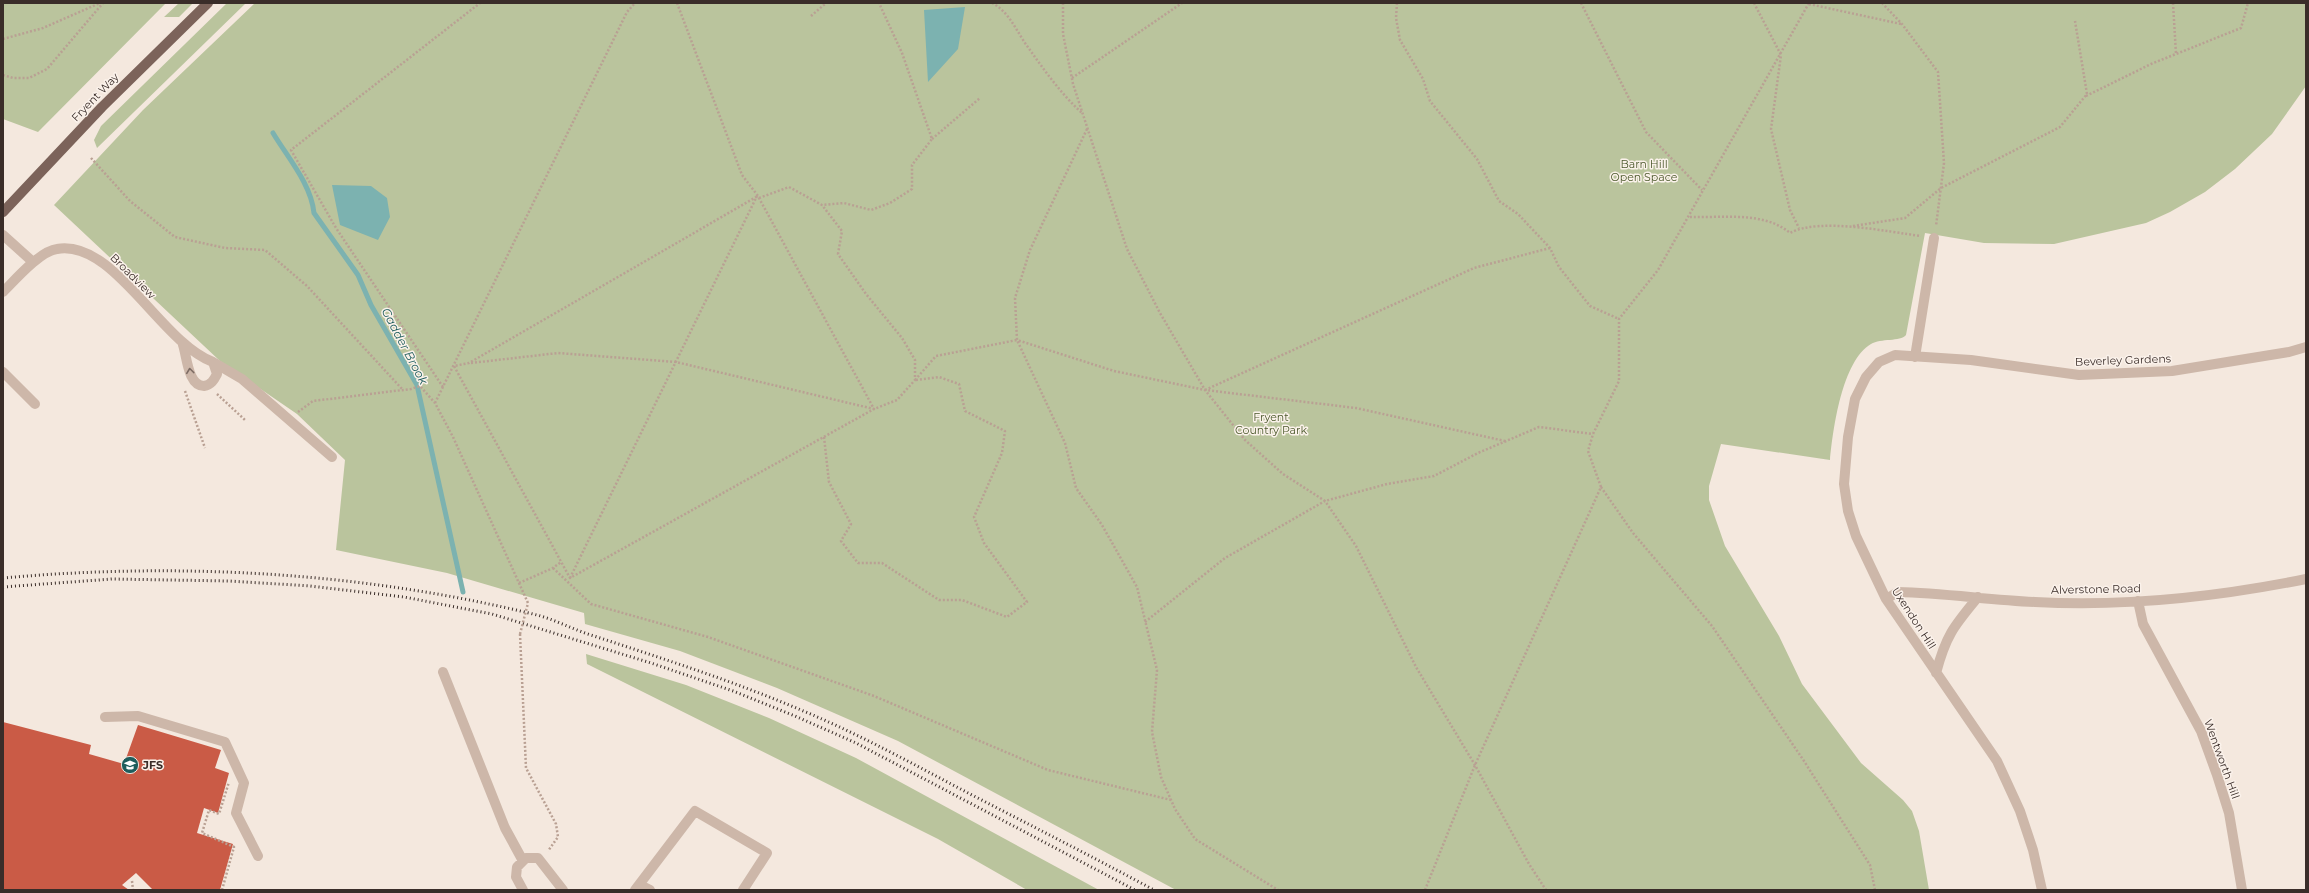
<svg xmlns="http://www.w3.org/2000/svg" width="2309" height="893" viewBox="0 0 2309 893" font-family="Montserrat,sans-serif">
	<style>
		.green { fill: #bac49d }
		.water { fill: #7cb2b0 }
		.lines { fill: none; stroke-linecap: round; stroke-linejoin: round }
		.stream { stroke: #7cb2b0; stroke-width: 5 }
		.building { fill: #ca5b46 }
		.path { stroke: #b9a093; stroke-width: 2.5; stroke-dasharray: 2 2; stroke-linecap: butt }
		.minor { stroke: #cdb7a9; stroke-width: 10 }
		.major { stroke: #7c635a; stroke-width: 10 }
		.rail { stroke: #3a2d29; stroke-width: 3; stroke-dasharray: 1 3; stroke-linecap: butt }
		.path-bridge { stroke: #b9a093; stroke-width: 2.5; stroke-dasharray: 2 2; stroke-linecap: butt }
		.oneway { stroke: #7c6b63 }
		.labels { text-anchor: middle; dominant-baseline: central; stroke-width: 3; stroke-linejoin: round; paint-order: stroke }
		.street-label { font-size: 11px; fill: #3a2d29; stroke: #fbf2eb }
		.park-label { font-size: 11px; fill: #4c592c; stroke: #fbf2eb }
		.poi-label { font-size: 11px; font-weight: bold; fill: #3a2d29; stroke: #fbf2eb; text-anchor: start }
		.water-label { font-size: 12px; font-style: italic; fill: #1d5d5c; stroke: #fbf2eb }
	</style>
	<rect width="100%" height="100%" fill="#f4e8de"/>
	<path class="green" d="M3 3H166L38 132 3 119Z
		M179 3H193L179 17H164Z
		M227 3H246L97 148 94 140 101 126Z
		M255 3H2306V86L2272 134 2235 169 2205 192 2170 212 2146 223 2054 244 1984 243 1925 233 1906 335C1900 342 1881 338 1871 344 1842 361 1833 429 1830 460L1721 444 1709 486V500L1725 546 1779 636 1802 684 1861 763 1903 800 1912 811 1919 831 1929 890H1176L898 741 777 688 680 651 585 624 584 613 447 573 336 550 345 460 297 414 220 361 54 205 143 110Z
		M586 654 686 685 769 718 856 758 1099 890H1027L938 839 587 664Z"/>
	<path class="water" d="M965 7 958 49 928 82 924 10Z
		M332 185 371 186 387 198 390 217 378 240 340 225Z"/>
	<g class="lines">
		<path class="stream" d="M273 133C288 158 311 184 314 213L358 275 371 305 417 385 463 592"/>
	</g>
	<path class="building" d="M3 722 91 745 89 754 124 764 138 725 221 750 215 768 229 773 218 813 204 808 197 833 233 844 220 890H153L136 873 122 885 129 890H3Z"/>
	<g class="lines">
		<path class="path" d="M677 3 742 175 758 196 759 198 874 409 570 578 454 366 469 363 758 196
			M992 3C1008 11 1015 28 1025 43 1042 67 1060 93 1082 113
			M1063 3V34L1073 84 1127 249 1160 313 1205 390 1245 440 1283 474 1325 501 1387 484 1434 476 1478 453 1539 427 1593 434
			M1397 3 1396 18 1400 40 1423 79 1430 101 1477 159 1499 201 1518 214 1550 248 1559 267 1590 306 1619 319
			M1581 3 1646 132 1702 190
			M1754 3 1781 55 1771 129 1790 210 1799 228
			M1882 3 1902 24 1938 72 1944 163 1936 226
			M2173 3 2176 54
			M1809 4 1901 24
			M811 16 826 3
			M3 39 43 28 100 3
			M3 75 13 78H29L47 69 103 3
			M1072 78 1182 3
			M2086 96 2151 64 2241 28 2248 3
			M1087 129 1030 250 1015 298 1017 340 1114 371 1205 390 1356 408 1505 441
			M932 139 980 98
			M91 158 130 201 175 237 225 248 265 250 307 286 403 390
			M759 198 789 187 822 205 844 203 871 210 890 203 912 189V165L932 139 902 53 879 3
			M1690 217C1723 218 1764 211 1790 233 1819 217 1889 232 1921 236
			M1853 226 1905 218 1941 188 2060 127 2087 94 2075 21
			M471 363 558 353 676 362 874 409 897 400 915 380V360L902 338 866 294 838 254 842 231 822 205
			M915 380 936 356 1017 340 1065 443 1076 488 1102 525 1137 587 1157 670 1152 732 1161 777 1175 809 1195 839 1278 890
			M443 387 336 228 291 150 480 3
			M1205 390 1474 268 1550 248
			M185 391 205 448
			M217 394 245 420
			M435 403 627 12 635 3
			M298 412 313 401 411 389 420 386 435 403 453 437 528 603
			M824 437 829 482 851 524 841 541 858 563H882L939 600H962L1007 617 1027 602 984 543 974 517 1002 453 1005 431 965 411 959 384 939 377 916 380
			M1601 487 1633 533 1712 626 1804 761 1870 865 1875 890
			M553 568 591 604 708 637 874 696 1048 770 1171 800
			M570 578 757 196
			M519 583 553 568 561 562
			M1145 622 1225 558 1325 501 1356 546 1416 667 1475 765 1529 864 1546 890
			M520 634 526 768 556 824 558 837 548 851
			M132 881 133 890
			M222 890 234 847 202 833 209 810 219 814 229 782
			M1425 890 1475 765 1601 487 1588 451 1593 434 1619 381V319L1658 270 1809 3"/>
		<path class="minor" d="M3 235 33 262
			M3 292C15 280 40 251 57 249 114 239 160 342 213 362L217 374C214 380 211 385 204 386 188 386 187 357 183 345
			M1915 357 1934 238
			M213 362 242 379 332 457
			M3 372 35 404
			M1886 599 1898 592C1944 593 1989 600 2035 602 2126 607 2217 597 2306 579
			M2138 601 2143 624 2201 731 2217 775 2229 813 2242 890
			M443 672 505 828 523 861
			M1936 673C1946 635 1954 626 1978 597
			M105 717 138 716 225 742 244 783 236 813 258 856
			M640 885 650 890
			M523 890 516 877 517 867 526 858H538L563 890
			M635 890 695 811 767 853 743 890
			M2042 890 2033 850 2020 811 1997 761 1886 599 1856 536 1848 511 1844 484 1848 437 1855 399 1866 377 1879 362 1895 355 1971 360 2079 375 2172 371 2289 352 2306 347"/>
		<path class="major" d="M3 212 102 107 208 3"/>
		<path class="rail" d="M3 578C181 562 363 572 537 615 556 620 574 630 594 636 664 659 733 681 801 710 859 734 915 765 970 794 1032 826 1093 857 1154 890
			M3 587 112 579 229 581 310 586 404 597 492 614 651 663 733 691 795 716 856 743 1135 890"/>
		<path class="path-bridge" d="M520 634 528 603"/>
	</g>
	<defs><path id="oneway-chevron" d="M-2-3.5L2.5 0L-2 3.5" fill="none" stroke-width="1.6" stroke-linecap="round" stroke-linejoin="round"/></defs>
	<use class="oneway" href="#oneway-chevron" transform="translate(190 371) rotate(-97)"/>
	<defs>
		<symbol id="school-disc" viewBox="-11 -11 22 22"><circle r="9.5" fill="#1d5d5c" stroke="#fbf2eb"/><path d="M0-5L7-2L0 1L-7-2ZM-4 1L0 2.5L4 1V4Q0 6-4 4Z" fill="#fff"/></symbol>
	</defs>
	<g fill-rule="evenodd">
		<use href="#school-disc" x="120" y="755" width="20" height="20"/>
	</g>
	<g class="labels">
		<g class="street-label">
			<text transform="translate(95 97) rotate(-46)">Fryent Way</text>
			<text transform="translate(133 276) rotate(45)">Broadview</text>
			<text transform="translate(2123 360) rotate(-2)">Beverley Gardens</text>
			<text transform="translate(2096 589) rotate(-1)">Alverstone Road</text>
			<text transform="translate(1914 618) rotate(57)">Uxendon Hill</text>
			<text transform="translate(2222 759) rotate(70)">Wentworth Hill</text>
		</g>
		<g class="park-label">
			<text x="1644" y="164">Barn Hill<tspan x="1644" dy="13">Open Space</tspan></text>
			<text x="1271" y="417">Fryent<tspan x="1271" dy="13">Country Park</tspan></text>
		</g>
		<g class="poi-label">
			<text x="143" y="765">JFS</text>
		</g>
		<g class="water-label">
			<text transform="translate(405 346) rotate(62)">Gadder Brook</text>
		</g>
	</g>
	<rect width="2309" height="893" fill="none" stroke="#3a2d29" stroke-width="8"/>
</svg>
